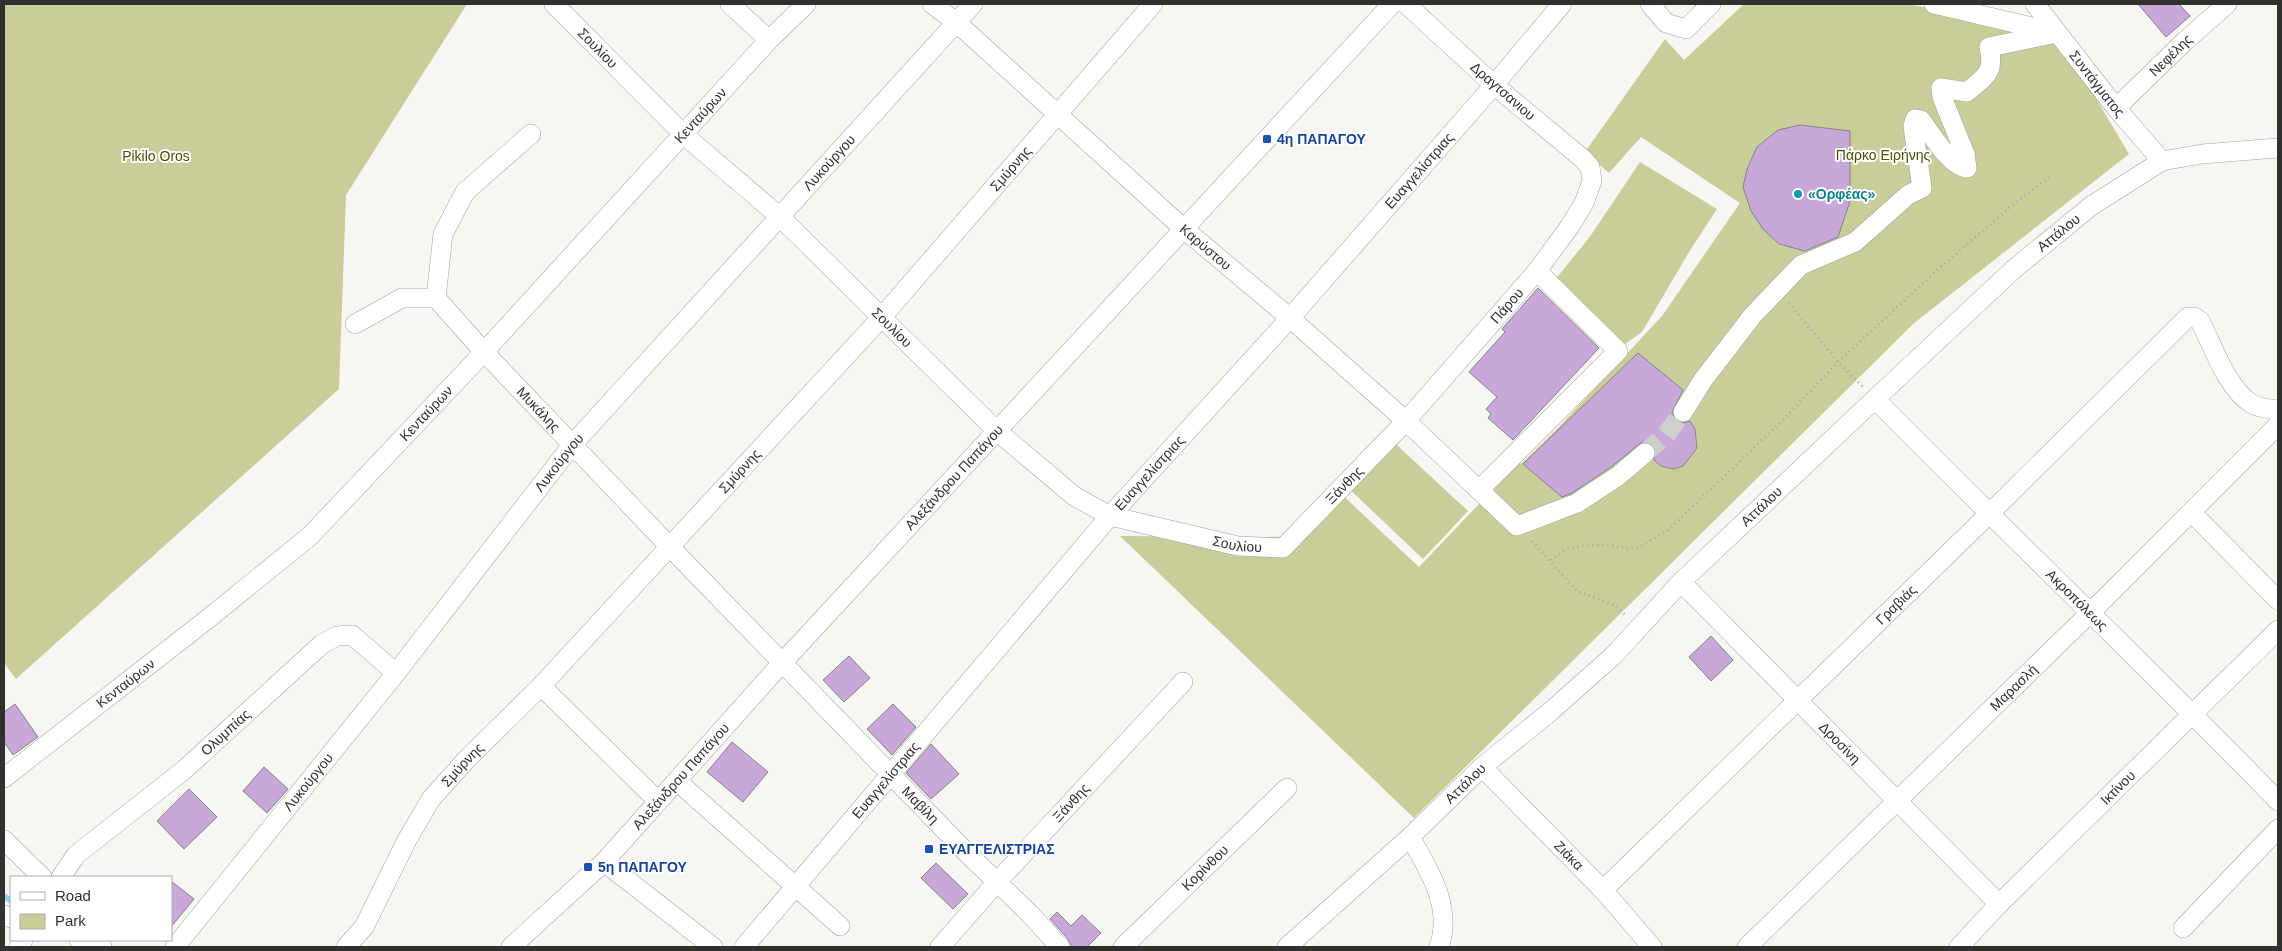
<svg xmlns="http://www.w3.org/2000/svg" width="2282" height="951" viewBox="0 0 2282 951" font-family="Arial,sans-serif">
	<style>
		.green { fill: #c9cd9a }
		.lines { fill: none; stroke-linecap: round; stroke-linejoin: round }
		.stream { stroke: #89d5e2; stroke-width: 5.5 }
		.building { fill: #c7a8d9; stroke: #858386 }
		.minor-tunnel { stroke: #cfcecb; stroke-width: 19; stroke-dasharray: 19 9; stroke-linecap: butt }
		.minor-casing { stroke: #a2a29e; stroke-width: 20 }
		.path { stroke: #a9a8a6; stroke-width: 3; stroke-dasharray: 1 4; stroke-linecap: butt }
		.minor { stroke: #fff; stroke-width: 19 }
		.transit-dot { fill: #1a4fb4; stroke: #fff; stroke-width: 2 }
		.culture-dot { fill: #0f9aa8; stroke: #fff; stroke-width: 2 }
		.labels { text-anchor: middle; dominant-baseline: central; stroke-width: 4; stroke-linejoin: round; paint-order: stroke }
		.street-label { font-size: 14px; fill: #30302f; stroke: #fff }
		.transit-label { font-size: 14px; font-weight: bold; fill: #164399; stroke: #fff; text-anchor: start }
		.park-label { font-size: 14px; fill: #4c4e08; stroke: #fff }
		.culture-label { font-size: 14px; font-weight: bold; fill: #0d838f; stroke: #fff; text-anchor: start }
	</style>
	<rect width="100%" height="100%" fill="#f7f6f2"/>
	<path class="green" d="M4 4H467L346 195 339 389 16 679 4 663Z
		M1744 4H1907L2057 33 2129 154 1913 324 1414 818 1120 536 1292 537 1337 490 1419 567 1519 462 1521 464 1557 429 1662 316 1740 203 1641 137 1609 173 1585 152 1665 39 1684 60Z
		M1640 162 1717 209 1689 252 1642 332 1625 344 1554 281 1589 238Z
		M1385 434 1468 511 1423 559 1344 484Z"/>
	<g class="lines">
		<path class="stream" d="M4 896 11 901"/>
	</g>
	<path class="building" d="M2138 4H2179L2190 16 2166 37Z
		M1800 125 1850 131V201L1838 237 1805 251 1779 244 1763 229 1751 211 1743 187 1747 169 1757 147 1778 130Z
		M1538 288 1599 348 1513 440 1488 418 1491 414 1486 409 1497 397 1469 372 1505 332 1502 329Z
		M1638 353 1683 390 1672 412 1677 422 1683 423 1690 421 1695 429 1697 448 1683 466 1673 469 1661 466 1654 460 1656 451 1654 446 1648 442H1642L1611 467 1572 493 1562 497 1523 464Z
		M1711 636 1733 660 1711 681 1689 657Z
		M849 656 870 678 844 702 823 680Z
		M15 704 38 737 13 755 4 742V712Z
		M893 704 916 727 892 755 867 729Z
		M732 742 768 772 743 802 707 772Z
		M931 744 959 774 931 799 906 773Z
		M264 767 288 789 267 813 243 791Z
		M189 789 217 817 184 849 157 821Z
		M936 863 968 894 953 909 921 878Z
		M171 881 194 899 171 927Z
		M1057 912 1071 926 1082 915 1101 933 1087 947H1072L1068 939 1050 919Z"/>
	<g class="lines">
		<path class="minor-tunnel" d="M1645 453 1666 435 1683 412"/>
		<defs>
			<g id="minor">
				<path id="s1" d="M554 4 684 135 779 216 997 431 1074 496 1110 516 1238 546 1283 548 1406 421 1537 271 1570 226 1584 203 1592 181 1590 167 1583 159 1494 85 1406 4"/>
				<path d="M730 4 769 40"/>
				<path id="s2" d="M932 4 956 22 1184 229 1290 318 1406 421 1517 526 1577 503 1618 476 1645 453"/>
				<path d="M1650 4 1666 23 1686 29 1711 4"/>
				<path d="M1934 4 2053 32"/>
				<path id="s3" d="M2035 4 2116 108 2162 161"/>
				<path id="s4" d="M2116 108 2185 41 2227 4"/>
				<path id="s5" d="M531 134 465 192 443 234 436 298 484 352 670 547 967 853 1030 914 1060 947"/>
				<path d="M355 324 402 298H436"/>
				<path id="s6" d="M1875 399C2008 534 2146 665 2278 801"/>
				<path d="M1683 412 1703 380 1753 315 1801 265 1855 242 1908 195 1922 188 1913 126 1915 119 1921 120C1931 134 1950 166 1967 168L1965 154 1942 97 1941 88 1967 92C1986 76 1995 72 1989 47L2057 33"/>
				<path d="M1479 490 1618 351 1537 271"/>
				<path d="M2192 513 2278 600"/>
				<path id="s7" d="M1681 582 1999 904"/>
				<path d="M541 686 658 801"/>
				<path id="s8" d="M1482 767 1603 890 1652 947"/>
				<path id="s9" d="M4 778 209 618 310 536 484 352 769 40 806 4"/>
				<path d="M677 781 840 926"/>
				<path d="M1410 837C1429 870 1453 907 1439 947"/>
				<path d="M4 840 42 877"/>
				<path d="M604 862 713 947"/>
				<path id="s10" d="M61 877 76 855 184 770 322 644 337 636 352 635 396 673"/>
				<path id="s11" d="M1603 890 1988 515 2188 317H2194L2200 321C2213 346 2227 389 2252 404 2259 408 2270 409 2278 410"/>
				<path d="M4 915 11 918"/>
				<path d="M2183 928 2278 829"/>
				<path d="M79 940 102 947"/>
				<path d="M19 947 23 940"/>
				<path id="s12" d="M175 947 396 673 572 445 973 4"/>
				<path id="s13" d="M346 947 364 927 407 840 431 799 465 761 541 686 881 318 1153 4"/>
				<path id="s14" d="M511 947 604 862 782 663 1392 4"/>
				<path id="s15" d="M744 947 1110 516 1290 318 1494 85 1562 4"/>
				<path id="s16" d="M940 947 997 882 1183 682"/>
				<path id="s17" d="M1123 947 1287 788"/>
				<path id="s18" d="M1287 947 1410 837 1482 767 1551 711 1614 655 1681 582 1875 399 2014 269 2091 206 2162 161 2202 154 2278 148"/>
				<path id="s19" d="M1747 947 2089 614 2278 425"/>
				<path id="s20" d="M1959 947 1999 904 2278 630"/>
			</g>
		</defs>
		<use href="#minor" class="minor-casing"/>
		<path class="path" d="M1789 303 1838 362 1863 387
			M1532 541 1577 591 1617 606 1626 616
			M1551 560 1565 550 1586 545H1609L1627 549 1641 546 1668 530 1780 423 1838 362 1933 274 2009 208 2051 176"/>
		<use href="#minor" class="minor"/>
	</g>
	<g class="transit-dot">
		<rect x="1262" y="134" width="10" height="10" rx="2.5"/>
		<rect x="924" y="844" width="10" height="10" rx="2.5"/>
		<rect x="583" y="862" width="10" height="10" rx="2.5"/>
	</g>
	<circle class="culture-dot" cx="1798" cy="194" r="5"/>
	<g class="labels">
		<g class="street-label">
			<text stroke="none"><textPath href="#s1" startOffset="62">Σουλίου</textPath></text>
			<text stroke="none"><textPath href="#s4" startOffset="76">Νεφέλης</textPath></text>
			<text stroke="none"><textPath href="#s3" startOffset="101">Συντάγματος</textPath></text>
			<text transform="translate(1503 91) rotate(41)">Δραγτσανιου</text>
			<text stroke="none"><textPath href="#s9" startOffset="964">Κενταύρων</textPath></text>
			<text stroke="none"><textPath href="#s12" startOffset="1022">Λυκούργου</textPath></text>
			<text stroke="none"><textPath href="#s13" startOffset="1028">Σμύρνης</textPath></text>
			<text stroke="none"><textPath href="#s15" startOffset="1029">Ευαγγελίστριας</textPath></text>
			<text stroke="none"><textPath href="#s18" startOffset="1052">Αττάλου</textPath></text>
			<text stroke="none"><textPath href="#s2" startOffset="366">Καρύστου</textPath></text>
			<text stroke="none"><textPath href="#s1" startOffset="1264">Πάρου</textPath></text>
			<text stroke="none"><textPath href="#s1" startOffset="468">Σουλίου</textPath></text>
			<text stroke="none"><textPath href="#s5" startOffset="351">Μυκάλης</textPath></text>
			<text stroke="none"><textPath href="#s9" startOffset="559">Κενταύρων</textPath></text>
			<text stroke="none"><textPath href="#s12" startOffset="618">Λυκούργου</textPath></text>
			<text stroke="none"><textPath href="#s13" startOffset="622">Σμύρνης</textPath></text>
			<text stroke="none"><textPath href="#s15" startOffset="624">Ευαγγελίστριας</textPath></text>
			<text stroke="none"><textPath href="#s14" startOffset="646">Αλεξάνδρου Παπάγου</textPath></text>
			<text stroke="none"><textPath href="#s1" startOffset="1022">Ξάνθης</textPath></text>
			<text stroke="none"><textPath href="#s18" startOffset="648">Αττάλου</textPath></text>
			<text stroke="none"><textPath href="#s1" startOffset="888">Σουλίου</textPath></text>
			<text stroke="none"><textPath href="#s6" startOffset="285">Ακροπόλεως</textPath></text>
			<text stroke="none"><textPath href="#s11" startOffset="409">Γραβιάς</textPath></text>
			<text stroke="none"><textPath href="#s9" startOffset="154">Κενταύρων</textPath></text>
			<text stroke="none"><textPath href="#s19" startOffset="372">Μαρασλή</textPath></text>
			<text stroke="none"><textPath href="#s10" startOffset="220">Ολυμπίας</textPath></text>
			<text stroke="none"><textPath href="#s7" startOffset="226">Δροσίνη</textPath></text>
			<text stroke="none"><textPath href="#s13" startOffset="218">Σμύρνης</textPath></text>
			<text stroke="none"><textPath href="#s14" startOffset="241">Αλεξάνδρου Παπάγου</textPath></text>
			<text stroke="none"><textPath href="#s15" startOffset="219">Ευαγγελίστριας</textPath></text>
			<text stroke="none"><textPath href="#s12" startOffset="212">Λυκούργου</textPath></text>
			<text stroke="none"><textPath href="#s18" startOffset="242">Αττάλου</textPath></text>
			<text stroke="none"><textPath href="#s20" startOffset="225">Ικτίνου</textPath></text>
			<text stroke="none"><textPath href="#s16" startOffset="195">Ξάνθης</textPath></text>
			<text stroke="none"><textPath href="#s5" startOffset="901">Μαβίλη</textPath></text>
			<text stroke="none"><textPath href="#s8" startOffset="124">Ζιάκα</textPath></text>
			<text stroke="none"><textPath href="#s17" startOffset="114">Κορίνθου</textPath></text>
		</g>
		<g class="transit-label">
			<text x="1277" y="139">4η ΠΑΠΑΓΟΥ</text>
			<text x="939" y="849">ΕΥΑΓΓΕΛΙΣΤΡΙΑΣ</text>
			<text x="598" y="867">5η ΠΑΠΑΓΟΥ</text>
		</g>
		<g class="park-label">
			<text x="1883" y="155">Πάρκο Ειρήνης</text>
			<text x="156" y="156">Pikilo Oros</text>
		</g>
		<g class="culture-label">
			<text x="1808" y="194">«Ορφέας»</text>
		</g>
	</g>
	<rect width="2282" height="951" fill="none" stroke="#30302f" stroke-width="10"/>
	<rect x="10" y="876" width="162" height="65" fill="#ffffff" stroke="#acacac"/>
	<rect x="20" y="892" width="25" height="8" fill="#ffffff" stroke="#acacac"/>
	<text x="55" y="901" font-size="15" fill="#30302f">Road</text>
	<rect x="20" y="914" width="25" height="15" fill="#c9cd9a" stroke="#acacac"/>
	<text x="55" y="926" font-size="15" fill="#30302f">Park</text>
</svg>
